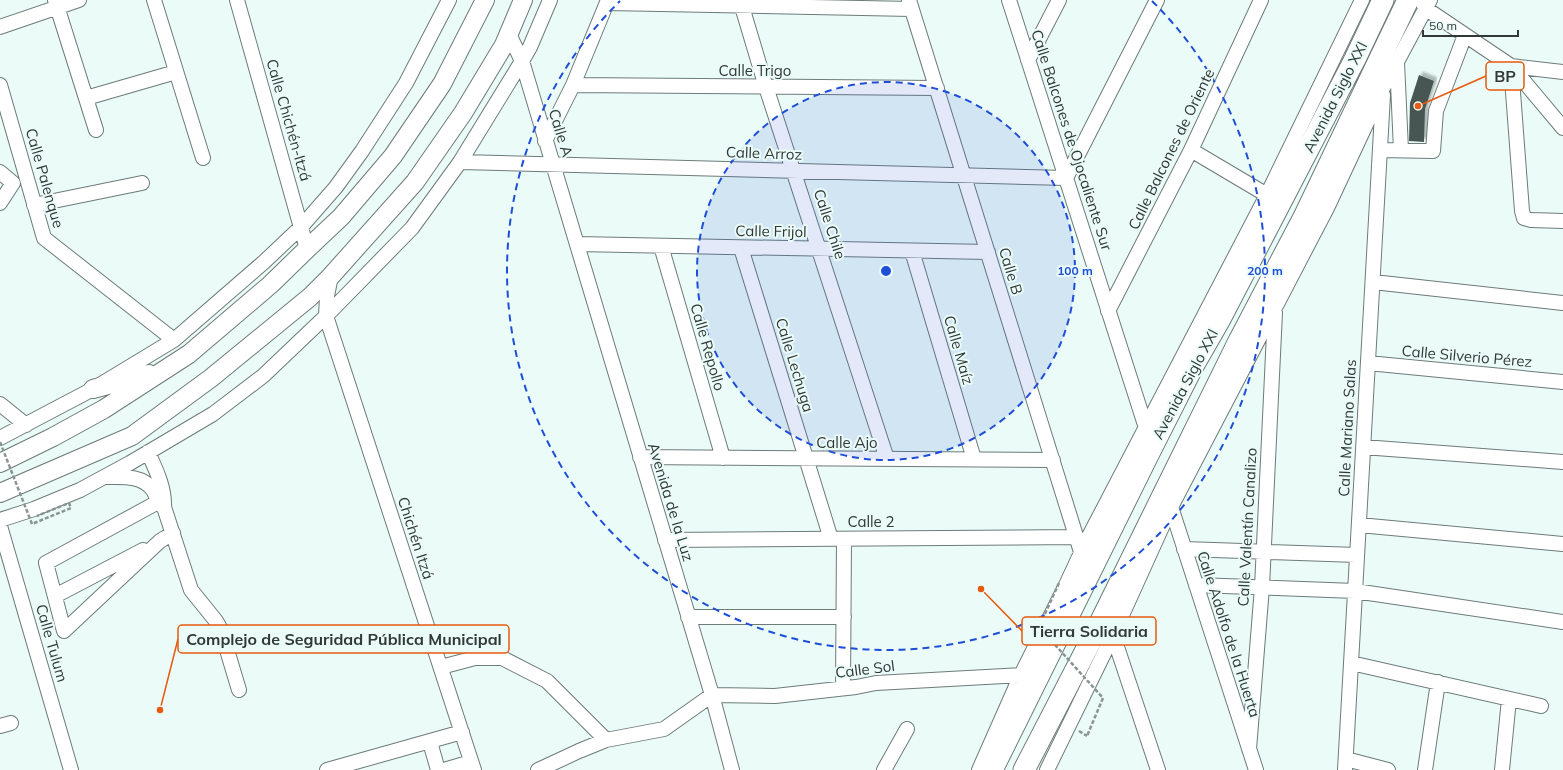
<svg xmlns="http://www.w3.org/2000/svg" width="1563" height="770" viewBox="0 0 1563 770" font-family="Mulish,sans-serif">
	<style>
		.building { fill: #475552; filter: url(#shadow) }
		.lines { fill: none; stroke-linecap: round; stroke-linejoin: round }
		.minor-casing { stroke: #6d7b79; stroke-width: 16 }
		.major-casing { stroke: #6d7b79; stroke-width: 20 }
		.highway-casing { stroke: #6d7b79; stroke-width: 23 }
		.path { stroke: #899593; stroke-width: 2.5; stroke-dasharray: 4 2; stroke-linecap: butt }
		.minor { stroke: #fff; stroke-width: 14 }
		.major { stroke: #fff; stroke-width: 18 }
		.highway { stroke: #fff; stroke-width: 21 }
		.path-bridge { stroke: #899593; stroke-width: 2.5; stroke-dasharray: 4 2; stroke-linecap: butt }
		.ring { fill: none; stroke: #1d4ed8; stroke-width: 2; stroke-dasharray: 7 5 }
		.labels { text-anchor: middle; dominant-baseline: central; stroke-width: 4; stroke-linejoin: round; paint-order: stroke }
		.street-label { font-size: 15px; fill: #313837; stroke: #eafbf8 }
		.centre { fill: #1d4ed8; stroke: #eafbf8; stroke-width: 2 }
		.ring-label { font-size: 12px; text-anchor: middle; font-weight: bold; fill: #1d4ed8; stroke: #eafbf8; stroke-width: 4; stroke-linejoin: round; paint-order: stroke }
		.leader { fill: none; stroke: #e8590c; stroke-width: 1.5 }
		.callout-dot { fill: #e8590c; stroke: #eafbf8; stroke-width: 1.5 }
		.callout { fill: #eafbf8; stroke: #e8590c; stroke-width: 1.5 }
		.callout-label { font-size: 16px; text-anchor: middle; font-weight: bold; fill: #313837 }
	</style>
	<defs>
		<filter id="shadow"><feDropShadow dx="3.5" dy="-3.5" stdDeviation="1" flood-color="#0004"/></filter>
	</defs>
	<rect width="100%" height="100%" fill="#eafbf8"/>
	<path class="building" d="M1419 75 1434 81 1425 109 1424 142 1409 141 1410 103Z"/>
	<g class="lines">
		<defs>
			<path id="minor" d="M55 0 96 130
				M154 0 203 158
				M237 0 307 249
				M740 0 766 87 887 459
				M909 0 1081 552
				M1009 0 1146 428
				M1422 1 1425 8 1511 66 1563 128
				M608 3 912 9
				M0 27 79 0
				M509 34 522 61 712 695 732 770
				M1028 60 1059 0
				M1397 62 1401 150
				M1563 72 1511 66 1522 211 1524 218 1531 220 1563 221
				M0 85 44 238 174 340
				M573 85 937 88
				M86 98 176 72
				M545 141 573 85 608 0
				M1191 150 1267 195
				M1380 150 1433 151 1436 111 1465 35
				M460 162 1066 178 1157 0
				M0 172 13 183 0 203
				M34 205 142 183
				M577 244 988 252
				M661 246 723 458
				M741 248 831 539
				M912 251 974 459
				M331 276 327 296 326 316 474 770
				M1373 282 1563 303
				M1108 311 1191 150 1261 0
				M1368 363 1563 382
				M0 404 26 425
				M0 438 93 389 174 340 264 262 301 227 336 187 362 151 406 83 449 0
				M1363 447 1563 462
				M148 452C156 470 165 488 164 507L191 590 216 621 221 630 239 690
				M640 457 1053 460
				M107 477C123 477 142 475 153 490 157 496 157 501 162 506
				M158 502 46 563 64 631 160 541 173 533
				M1171 507 1256 770
				M0 520 34 509 80 490 130 463 213 414 263 376 326 316 412 228 460 162 522 61 530 47 550 0
				M1359 525 1563 544
				M0 526 71 770
				M665 540 1077 537
				M1184 549 1357 555
				M1196 585 1355 591 1563 622
				M55 596 143 550
				M688 617H844
				M1109 632 1113 635 1158 770
				M1351 663 1541 706
				M441 667 475 658H502L547 681 606 740
				M843 688 844 539
				M0 726 11 723
				M430 742 438 770
				M1249 749 1262 587 1275 312
				M1346 759 1388 770
				M327 770 462 732
				M444 770 471 762
				M538 770 579 751 606 740 664 729 712 695 775 696 856 687 876 683 1021 675
				M884 770 907 729
				M979 770 1021 675 1066 585 1086 542 1267 195 1362 0
				M1047 770 1113 635 1171 507 1327 208 1383 88 1430 0
				M1345 770 1383 95
				M1425 770 1438 682
				M1502 770 1509 699"/>
			<path id="major" d="M93 389 149 374
				M0 463 53 437 104 409 189 354 270 285 307 249 341 217 393 156 442 84 485 0
				M0 493 132 436 211 378 310 297 331 276 415 182 463 113 504 45 523 0"/>
			<path id="highway" d="M992 770 1148 455 1193 366 1220 319 1355 59 1383 0
				M1024 770 1099 625 1239 341 1305 215 1408 0"/>
		</defs>
		<use href="#minor" class="minor-casing"/>
		<use href="#major" class="major-casing"/>
		<use href="#highway" class="highway-casing"/>
		<path class="path" d="M1079 731 1087 736"/>
		<use href="#minor" class="minor"/>
		<use href="#major" class="major"/>
		<use href="#highway" class="highway"/>
		<path class="path-bridge" d="M0 442 32 524 71 508 69 503 37 516
			M1059 583 1039 627 1103 698 1087 736"/>
	</g>
	<circle cx="886" cy="271" r="189" fill="#1d4ed8" fill-opacity=".12"/>
	<g class="ring">
		<circle cx="886" cy="271" r="189"/>
		<path d="M1152 1A379 379 0 1 1 620 1"/>
	</g>
	<g class="labels">
		<g class="street-label">
			<text x="755" y="70">Calle Trigo</text>
			<text transform="translate(1335 97) rotate(-63)">Avenida Siglo XXI</text>
			<text transform="translate(289 120) rotate(74)">Calle Chichén-Itzá</text>
			<text transform="translate(561 133) rotate(73)">Calle A</text>
			<text transform="translate(1072 140) rotate(72)">Calle Balcones de Ojocaliente Sur</text>
			<text transform="translate(1171 149) rotate(-64)">Calle Balcones de Oriente</text>
			<text transform="translate(764 153) rotate(2)">Calle Arroz</text>
			<text transform="translate(45 178) rotate(74)">Calle Palenque</text>
			<text transform="translate(830 224) rotate(72)">Calle Chile</text>
			<text transform="translate(771 231) rotate(1)">Calle Frijol</text>
			<text transform="translate(1011 271) rotate(73)">Calle B</text>
			<text transform="translate(708 347) rotate(74)">Calle Repollo</text>
			<text transform="translate(959 350) rotate(74)">Calle Maíz</text>
			<text transform="translate(1467 356) rotate(5)">Calle Silverio Pérez</text>
			<text transform="translate(795 365) rotate(73)">Calle Lechuga</text>
			<text transform="translate(1185 384) rotate(-62)">Avenida Siglo XXI</text>
			<text transform="translate(1347 428) rotate(-87)">Calle Mariano Salas</text>
			<text x="847" y="442">Calle Ajo</text>
			<text transform="translate(671 502) rotate(73)">Avenida de la Luz</text>
			<text x="871" y="521">Calle 2</text>
			<text transform="translate(1247 527) rotate(-87)">Calle Valentín Canalizo</text>
			<text transform="translate(416 538) rotate(72)">Chichén Itzá</text>
			<text transform="translate(1229 634) rotate(72)">Calle Adolfo de la Huerta</text>
			<text transform="translate(52 643) rotate(74)">Calle Tulum</text>
			<text transform="translate(865 669) rotate(-7)">Calle Sol</text>
		</g>
	</g>
	<circle cx="886" cy="271" r="6" class="centre"/>
	<g class="ring-label">
		<text x="1075" y="275">100 m</text>
		<text x="1265" y="275">200 m</text>
	</g>
	<path class="leader" d="M1418 106L1486 76M981 589L1022 631M160 710L178 639"/>
	<g class="callout-dot">
		<circle cx="1418" cy="106" r="4"/>
		<circle cx="981" cy="589" r="4"/>
		<circle cx="160" cy="710" r="4"/>
	</g>
	<g class="callout">
		<rect x="1486" y="62" width="38" height="28" rx="4"/>
		<rect x="1022" y="617" width="134" height="28" rx="4"/>
		<rect x="178" y="625" width="331" height="28" rx="4"/>
	</g>
	<g class="callout-label">
		<text x="1505" y="82">BP</text>
		<text x="1089" y="637">Tierra Solidaria</text>
		<text x="344" y="645">Complejo de Seguridad Pública Municipal</text>
	</g>
	<path d="M1423 30v6h95v-6" fill="none" stroke="#313837" stroke-width="2"/>
	<text x="1429" y="30" font-size="12" fill="#313837" stroke="#eafbf8" stroke-width="3" paint-order="stroke">50 m</text>
</svg>
